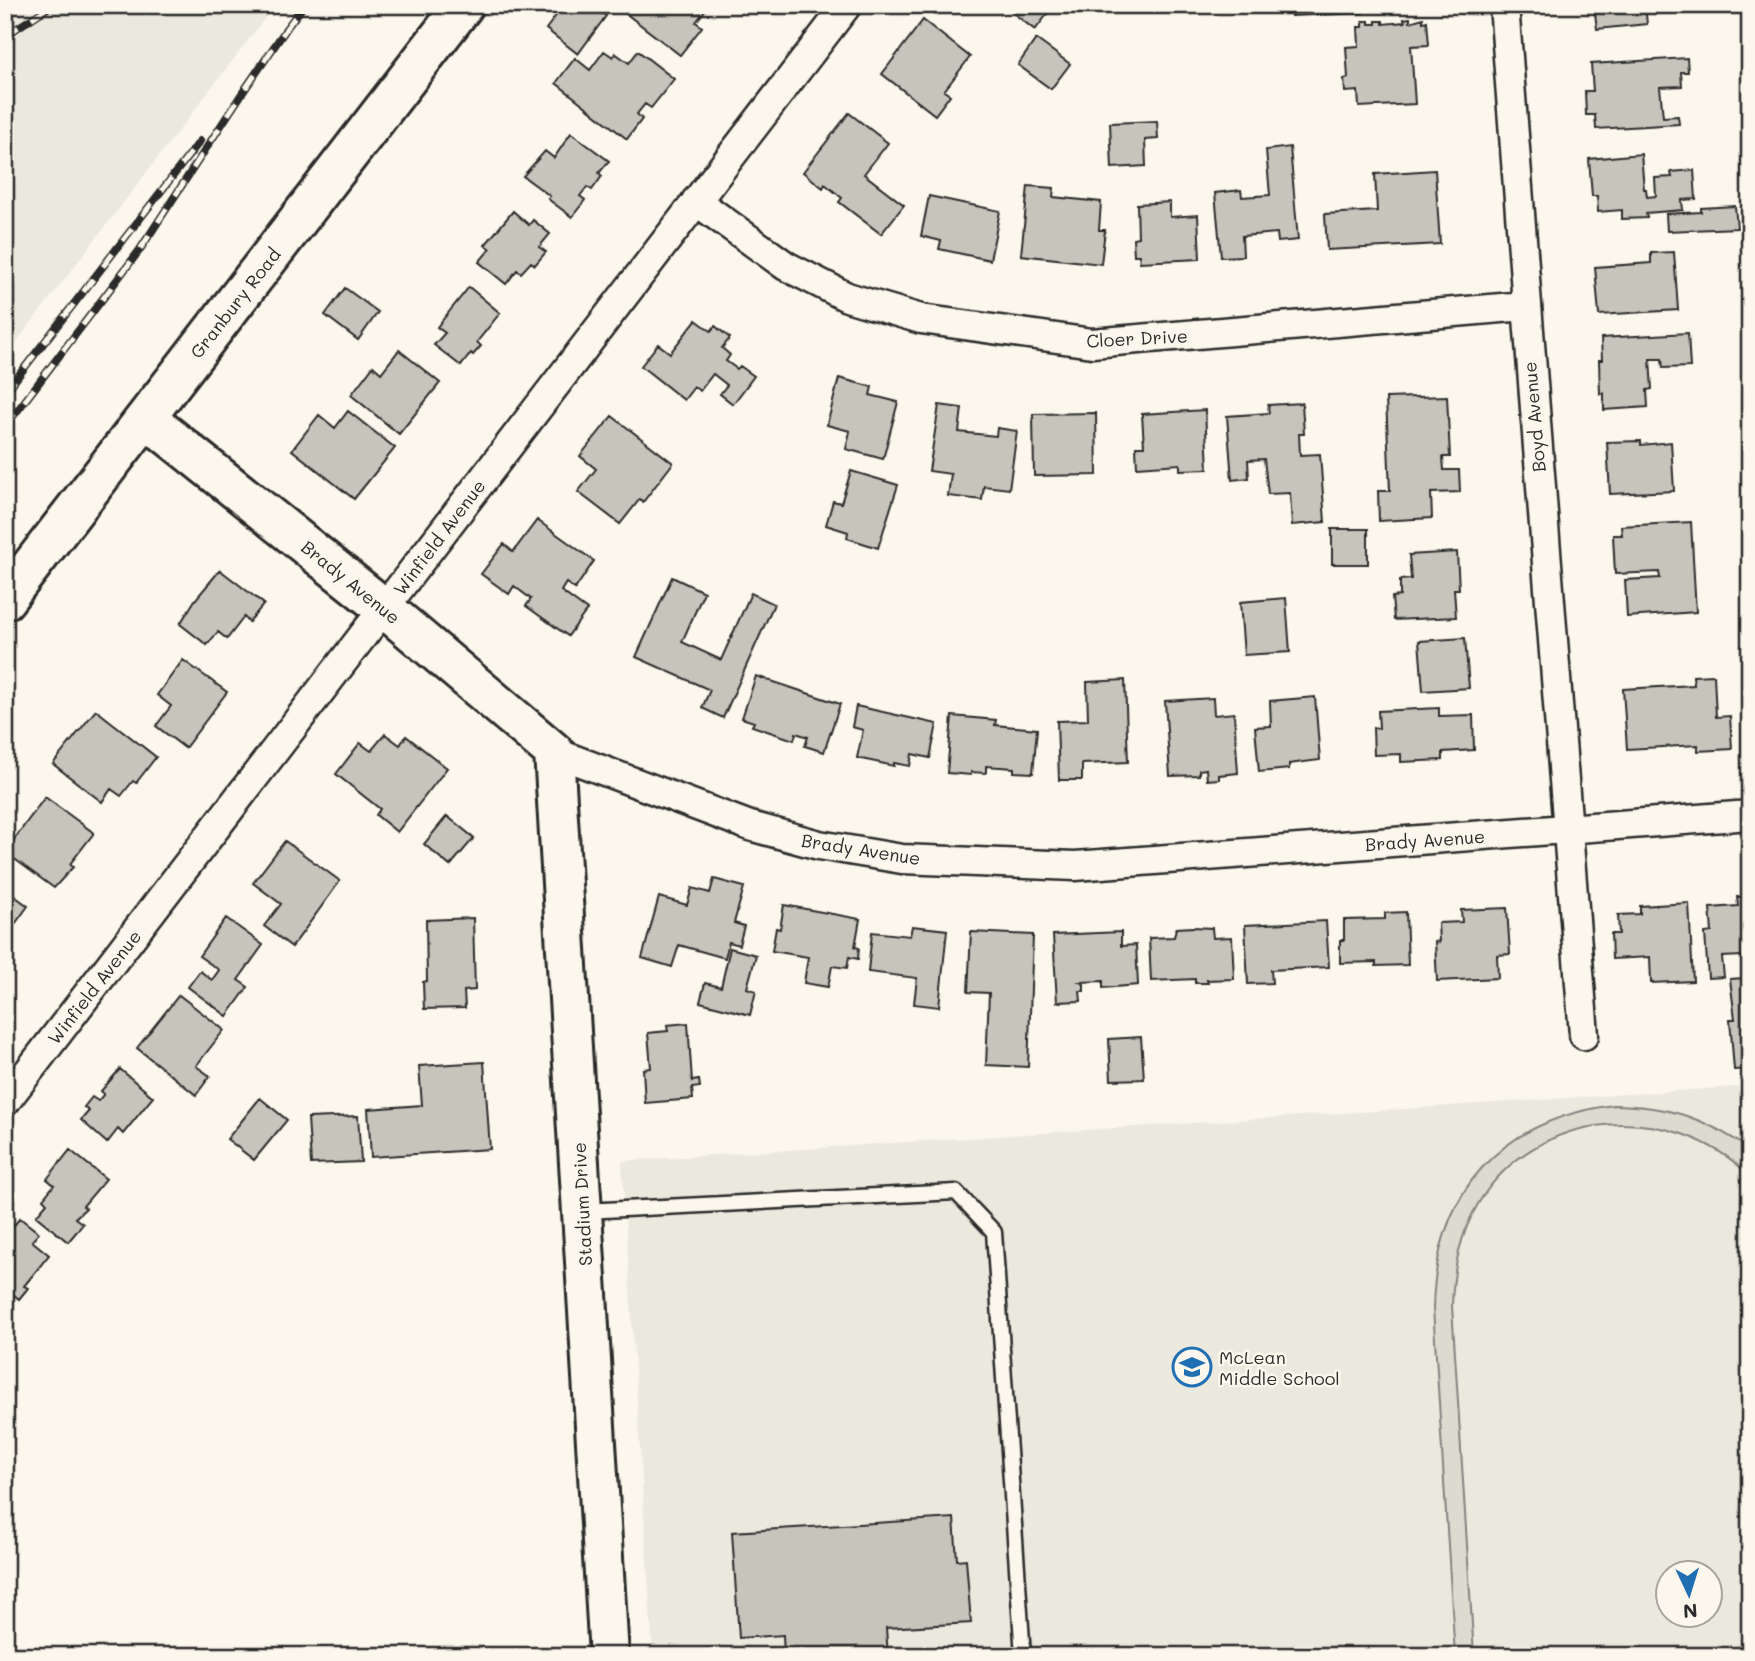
<svg xmlns="http://www.w3.org/2000/svg" width="1755" height="1661" viewBox="0 0 1755 1661" font-family="Mali,sans-serif">
	<style>
		.built { fill: #ebe8de; fill-rule: evenodd }
		.pitch { fill: #dddad0; stroke: #84827e; stroke-width: 2 }
		.building { fill: #c7c4bc; stroke: #2b2b2b; stroke-width: 2 }
		.lines { fill: none; stroke-linecap: round; stroke-linejoin: round }
		.lane-casing { stroke: #2b2b2b; stroke-width: 19 }
		.street-casing { stroke: #2b2b2b; stroke-width: 33 }
		.secondary-casing { stroke: #2b2b2b; stroke-width: 44 }
		.lane { stroke: #fbf7ec; stroke-width: 14 }
		.street { stroke: #fbf7ec; stroke-width: 28 }
		.secondary { stroke: #fbf7ec; stroke-width: 38 }
		.rail-casing { stroke: #2b2b2b; stroke-width: 8 }
		.rail { stroke: #fbf7ec; stroke-width: 5; stroke-dasharray: 16; stroke-linecap: butt }
		.labels { text-anchor: middle; dominant-baseline: central; stroke-width: 5; stroke-linejoin: round; paint-order: stroke }
		.street-label { font-size: 18px; fill: #2b2b2b; stroke: #fbf7ec }
		.poi-label { font-size: 18px; fill: #2b2b2b; stroke: #fbf7ec; text-anchor: start }
	</style>
	<rect width="100%" height="100%" fill="#fbf7ec"/>
	<filter id="ink" filterUnits="userSpaceOnUse"><feTurbulence type="fractalNoise" baseFrequency=".0143" numOctaves="2"/><feDisplacementMap in="SourceGraphic" scale="14" xChannelSelector="R" yChannelSelector="G"/><feConvolveMatrix kernelMatrix="1 2 1 2 8 2 1 2 1" color-interpolation-filters="sRGB"/></filter>
	<g filter="url(#ink)">
		<path class="built" d="M5 5H275L5 357Z
			M1750 1086V1656H653L622 1161ZM1668 1574H1710V1616H1668Z"/>
		<path class="pitch" d="M1613 1105C1668 1106 1705 1117 1750 1150V1176C1672 1099 1536 1107 1478 1204 1459 1236 1453 1270 1452 1306L1474 1656H1455L1433 1308C1436 1192 1498 1121 1613 1105Z"/>
		<path class="building" d="M564 5H592L606 16 578 54 546 29Z
			M623 5H709L696 22 702 27 680 55 620 9Z
			M1003 5H1048L1052 8 1035 30Z
			M1291 5H1362L1363 13 1291 16Z
			M1594 5H1645L1647 24 1597 29Z
			M1410 18V22L1423 18V22L1427 21 1429 45 1411 46 1415 104 1359 107 1358 91 1345 92 1344 79 1348 78 1346 47 1359 46 1358 27H1363V21H1369V24H1376V21H1383V24L1405 22 1404 19Z
			M923 20 970 57 944 91 950 95 935 115 882 74Z
			M1036 39 1070 64 1051 89 1018 65Z
			M604 51 613 57 615 53 629 63 638 51 674 79 651 108 645 104 637 114 642 119 627 139 556 83 575 58 590 70Z
			M1687 58 1688 72H1681L1682 86 1660 87 1663 117 1678 116 1679 124 1596 129 1595 115H1586L1585 91H1593L1591 64Z
			M849 113 888 143 864 174 904 205 881 234 839 202 842 198 825 184 823 188 803 172Z
			M1157 121 1158 139 1145 140 1146 166 1112 168 1110 123Z
			M571 133 609 161 599 173 602 176 592 190 587 187 580 196 585 200 572 217 548 199 550 196 523 176 545 151 554 158Z
			M1290 147 1298 240 1278 242 1277 233 1242 236 1243 256 1221 257 1215 193 1241 190 1242 197 1270 195 1266 150Z
			M1641 154 1644 189H1646L1647 197 1656 196 1655 178 1672 177 1671 172 1694 170 1696 199 1682 200 1683 210 1646 213 1647 218 1622 219V210L1598 212 1597 196H1592L1589 159Z
			M1435 170 1440 244 1327 250 1325 214 1377 211 1375 174Z
			M1028 186 1054 188 1053 197 1101 202 1099 230H1105L1101 264 1021 255Z
			M929 196 1000 211 990 260 939 249 941 241 921 236Z
			M1170 202V217L1198 215 1200 259 1140 262 1139 255H1134L1133 238 1138 237 1137 204Z
			M1735 206 1737 228 1667 231 1666 214 1701 212V208Z
			M513 211 529 225 533 220 550 234 539 247 546 252 535 265 531 262 521 273 517 270 506 284 479 262 490 249 485 245Z
			M1674 252 1678 310 1599 315 1595 267 1651 263V253Z
			M469 287 500 313 477 342 481 346 473 355 471 353 461 366 434 345 445 333 437 327Z
			M345 288 378 312 358 340 325 315Z
			M696 320 711 331 715 326 730 338 722 348 730 355 726 361 737 369 740 366 754 376 733 404 720 394 727 385 713 374 700 391 694 387 684 400 641 366 658 344 670 353Z
			M1688 333 1690 367 1663 368 1662 359H1650L1652 389 1647 390 1648 407 1604 410V393L1600 394 1599 360H1602L1601 338Z
			M399 350 440 383 399 434 351 395 373 366 381 373Z
			M839 378 872 387 870 395 898 402 883 459 846 449 850 431 827 425Z
			M1447 396 1450 457H1443L1444 470H1459L1460 492 1431 493 1432 518 1379 521 1378 491H1390L1386 398Z
			M1302 403 1304 434H1299L1300 455 1320 454 1325 522 1292 525 1290 493 1268 494 1264 459 1248 460 1249 478 1232 480 1227 416 1269 413 1268 405Z
			M939 405 962 408 959 432 996 436 997 428 1017 431 1009 489 984 486 982 500 948 496 951 474 929 471Z
			M1205 410 1208 469 1180 470V464L1137 467 1136 446H1144L1142 414Z
			M348 411 395 448 354 499 292 450 319 415 335 428Z
			M1096 413 1097 475 1034 476 1033 414Z
			M612 416 673 463 643 502 640 499 620 524 578 492 596 469 580 456Z
			M1641 441V445L1671 442 1674 491 1610 494 1607 442Z
			M851 471 898 485 878 548 847 538 848 532 826 525 833 501 841 503Z
			M537 520 594 561 575 589 566 583 561 591 587 610 568 636 526 606 531 599 514 586 509 594 481 574 504 544 513 552Z
			M1691 522 1696 612 1627 617 1625 580 1660 578 1659 572 1615 574 1613 535H1622L1621 526Z
			M1332 529H1368V564H1332Z
			M1457 552 1459 589H1454L1456 617 1394 620 1392 597 1400 596V580L1411 579 1409 555Z
			M220 570 264 604 249 622 244 617 227 639 218 632 207 645 180 624 195 600Z
			M672 577 704 592 682 642 721 660 751 593 774 604 723 718 702 708 710 690 636 657Z
			M1286 598 1290 652 1244 655 1240 602Z
			M1465 638 1469 688 1423 691 1419 641Z
			M183 660 227 692 185 748 156 726 171 706 157 695Z
			M1714 675 1716 717 1730 716 1732 749 1698 751V745L1627 749 1623 689 1694 685 1693 676Z
			M756 676 840 704 824 752 805 746 808 737 796 733 794 740 752 726 754 722 742 718Z
			M1125 680 1128 762 1082 764V780H1059L1057 721 1088 720 1087 682Z
			M1315 697 1320 760 1289 764V769L1259 772 1255 727 1271 726 1270 701Z
			M1213 698 1214 715 1234 713 1238 773 1219 775V779L1207 780 1206 769 1199 770V775L1170 776 1165 701Z
			M856 706 937 724 930 758 912 754 910 766 894 763V766L857 758 863 730 852 727Z
			M1439 708V716L1473 715 1474 750 1443 752V760L1401 762V754L1374 755 1373 728H1379L1378 711Z
			M96 710 156 757 136 783 133 781 121 796 111 789 102 802 53 764Z
			M952 716 996 720 995 725 1037 729 1033 773 1014 772V768L986 766V773L971 772V775L947 773Z
			M385 734 400 745 406 736 447 768 397 832 376 815 380 809 336 774 360 743 371 751Z
			M45 797 94 833 70 864 73 867 54 888 5 852Z
			M447 816 474 838 450 866 424 844Z
			M285 841 340 881 292 947 264 926 281 904 253 883Z
			M714 879 744 887 734 923 744 926 739 945 729 942 725 958 679 945 672 967 642 958 659 897 687 905 692 888 710 893Z
			M5 889 28 906 5 938Z
			M1750 896V1069L1734 1070 1730 1019H1735L1730 979 1744 978 1742 956 1722 957 1724 977 1708 978 1705 933 1712 932 1710 908 1738 906 1737 897Z
			M1689 903 1693 981 1651 983 1650 957 1612 959 1611 934H1619L1618 915 1640 914V906Z
			M784 905 860 919 855 947 859 948 858 959 849 957 847 968 832 966 828 987 804 983 808 957 772 951 776 928 780 929Z
			M1507 908 1510 954 1497 955 1498 978 1437 981 1435 941 1439 942 1438 923 1462 922 1461 910Z
			M1406 912 1408 965 1376 966V962L1340 963V940H1344V920L1385 919V913Z
			M226 918 263 945 238 980 248 987 227 1016 188 987 200 971 212 980 219 970 199 956Z
			M473 918 475 990 464 991 465 1008 424 1009 423 982 427 981 426 920Z
			M1326 921 1329 967 1271 970 1272 983 1248 984 1245 925Z
			M912 926 947 930 939 1007 914 1004 917 978 868 972 872 932 910 936Z
			M1193 927 1212 928 1213 938 1232 937 1234 979 1207 980 1208 983H1195V979L1151 981 1149 938 1174 937 1176 928Z
			M971 932 1033 935 1028 1067 986 1065 989 993 968 992Z
			M1121 932V946L1136 945 1138 985 1103 988V981L1080 982 1084 984V991H1080L1081 1001 1057 1002 1053 935Z
			M730 948 756 955 747 988 756 991 750 1015 700 1002 705 983 721 987Z
			M179 995 224 1030 196 1066 210 1076 196 1095 137 1048Z
			M688 1023 692 1081 699 1080 700 1087 692 1088 693 1099 645 1103 643 1069 651 1068 648 1033 668 1031 667 1025Z
			M1141 1037 1144 1079 1111 1080 1109 1039Z
			M484 1062 490 1149 371 1157 368 1109 422 1105 419 1066Z
			M120 1069 153 1097 123 1134 118 1129 107 1143 81 1120 89 1111 84 1107 92 1097 98 1101 104 1094 101 1091Z
			M260 1098 287 1120 254 1160 227 1139Z
			M358 1116 361 1162 311 1164 308 1118Z
			M70 1150 106 1179 83 1206 86 1208 75 1218 83 1224 68 1242 36 1216 47 1203 43 1199 54 1185 47 1179Z
			M20 1218 39 1233 32 1241 49 1255 24 1286 28 1288 19 1299 8 1290 5 1293V1236Z
			M954 1518 957 1560 966 1559 971 1623 886 1628 888 1656H784L783 1635 739 1638 732 1532Z"/>
		<g class="lines">
			<defs>
				<path id="lane" d="M584 1211 956 1192 994 1232 1023 1656"/>
				<path id="street" d="M1504 5C1528 349 1559 691 1584 1035
					M696 201 786 266 847 297 921 319 1092 343 1525 306
					M554 752 750 826 819 845 902 859 1075 866 1750 815
					M5 1102 847 5"/>
				<path id="secondary" d="M146 418 384 608 554 752 609 1656
					M5 600 464 5"/>
			</defs>
			<use href="#lane" class="lane-casing"/>
			<use href="#street" class="street-casing"/>
			<use href="#secondary" class="secondary-casing"/>
			<use href="#lane" class="lane"/>
			<use href="#street" class="street"/>
			<use href="#secondary" class="secondary"/>
			<defs>
				<path id="rail" d="M285 30 304 5
					M5 36 52 5
					M5 393 200 141
					M5 427 139 251 241 95 291 22"/>
			</defs>
			<use href="#rail" class="rail-casing"/>
			<use href="#rail" class="rail"/>
		</g>
	</g>
	<defs>
		<symbol id="school-ring" viewBox="-11 -11 22 22"><circle r="9.5" fill="#fbf7ec" stroke="#1f6fb2" stroke-width="1.5"/><path d="M0-5L7-2L0 1L-7-2ZM-4 1L0 2.5L4 1V4Q0 6-4 4Z" fill="#1f6fb2"/></symbol>
	</defs>
	<g fill-rule="evenodd">
		<use href="#school-ring" x="1170" y="1345" width="44" height="44"/>
	</g>
	<g class="labels">
		<g class="street-label">
			<text transform="translate(235 303) rotate(-52)">Granbury Road</text>
			<text transform="translate(1137 338) rotate(-3)">Cloer Drive</text>
			<text transform="translate(1534 417) rotate(-95)">Boyd Avenue</text>
			<text transform="translate(439 537) rotate(-53)">Winfield Avenue</text>
			<text transform="translate(351 582) rotate(39)">Brady Avenue</text>
			<text transform="translate(1425 840) rotate(-4)">Brady Avenue</text>
			<text transform="translate(861 849) rotate(9)">Brady Avenue</text>
			<text transform="translate(94 987) rotate(-52)">Winfield Avenue</text>
			<text transform="translate(582 1204) rotate(-93)">Stadium Drive</text>
		</g>
		<g class="poi-label">
			<text x="1219" y="1357">McLean<tspan x="1219" dy="21">Middle School</tspan></text>
		</g>
	</g>
	<rect width="1755" height="1661" fill="none" stroke="#fbf7ec" stroke-width="28"/>
	<rect x="14" y="14" width="1727" height="1633" fill="none" stroke="#2b2b2b" stroke-width="2.5" filter="url(#ink)"/>
	<g transform="translate(1689 1594) rotate(176)"><circle r="33" fill="#fbf7ec" stroke="#a8a59f" stroke-width="2"/>
	<path d="M0-5L12 26L0 18L-12 26Z" fill="#1f6fb2"/>
	<text y="-10" font-size="19" font-weight="bold" text-anchor="middle" fill="#2b2b2b">N</text>
	</g>
</svg>
